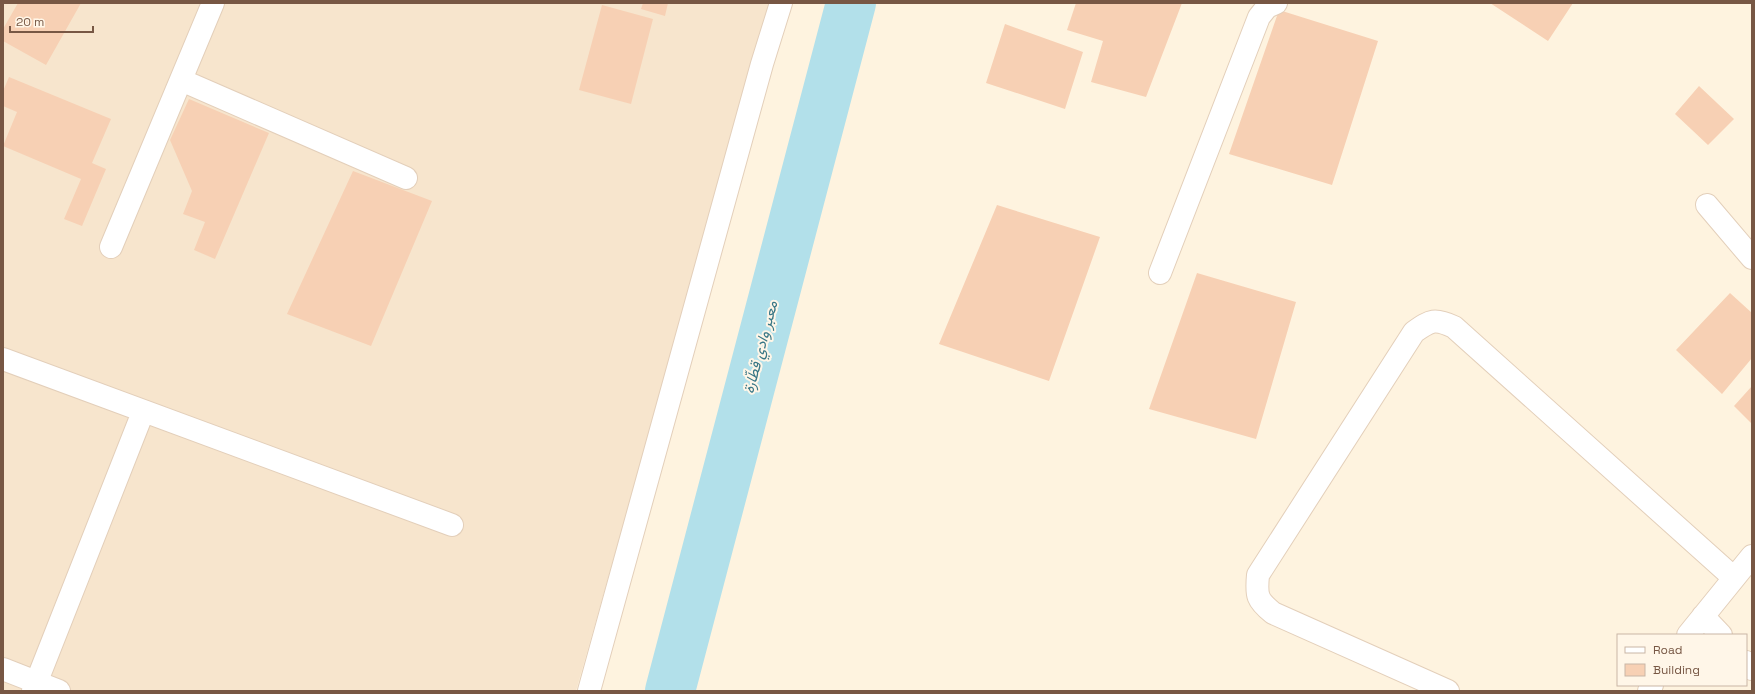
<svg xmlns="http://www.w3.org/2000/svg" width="1755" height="694" viewBox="0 0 1755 694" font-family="'Space Grotesk',Vazirmatn,sans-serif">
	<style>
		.residential { fill: #f7e5cd }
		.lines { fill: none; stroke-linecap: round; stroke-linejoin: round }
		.river { stroke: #b2e0ea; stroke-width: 50 }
		.building { fill: #f7d0b4 }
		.minor-casing { stroke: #e3cfba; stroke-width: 24 }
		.minor { stroke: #fff; stroke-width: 22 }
		.labels { text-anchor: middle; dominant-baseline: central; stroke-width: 4; stroke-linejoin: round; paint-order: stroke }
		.water-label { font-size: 15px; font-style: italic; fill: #397786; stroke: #fff6e8 }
	</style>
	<rect width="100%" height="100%" fill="#fef3df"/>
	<path class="residential" d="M3 3H771L576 691H3Z"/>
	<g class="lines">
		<path class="river" d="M670 691 851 3"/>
	</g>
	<path class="building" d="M18 3H81L46 65 3 41V29Z
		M643 3H668L665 16 641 9Z
		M1076 3H1182L1146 97 1091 82 1103 41 1067 30Z
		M1490 3H1573L1548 41Z
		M602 5 653 19 631 104 579 90Z
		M1279 10 1378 41 1332 185 1229 154Z
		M1005 24 1083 52 1065 109 986 83Z
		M9 77 111 119 92 163 106 169 82 226 64 219 81 179 3 146 17 112 3 106V91Z
		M1699 86 1734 119 1708 145 1675 114Z
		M189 99 269 133 215 259 194 250 205 222 183 214 192 191 170 140Z
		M353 171 432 201 371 346 287 314Z
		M997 205 1100 237 1049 381 939 344Z
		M1197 273 1296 302 1256 439 1149 409Z
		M1730 293 1752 313V358L1722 394 1676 350Z
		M1752 386V424L1734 406Z"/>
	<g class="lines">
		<defs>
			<path id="minor" d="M181 80 406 178
				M1707 205 1752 258
				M111 247 213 3
				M1160 273 1259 17 1267 7 1276 3
				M3 359 452 525
				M1703 616 1721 635
				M1688 635 1752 556
				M1746 662 1752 669
				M3 669 59 691
				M33 691 143 412
				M589 691 762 64 781 3
				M1448 691 1273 613C1257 600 1256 596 1258 575L1414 332C1431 320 1435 318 1454 327L1734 578
				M1649 691 1652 685"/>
		</defs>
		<use href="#minor" class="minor-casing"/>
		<use href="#minor" class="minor"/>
	</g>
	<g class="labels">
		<g class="water-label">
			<text transform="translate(760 347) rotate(-75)">معبر وادي قطّارة</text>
		</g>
	</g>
	<rect width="1755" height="694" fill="none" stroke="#775744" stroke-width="8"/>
	<rect x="1617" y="634" width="130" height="52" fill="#fff6e8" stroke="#c9b6a6"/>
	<rect x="1625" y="647" width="20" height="6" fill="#ffffff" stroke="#c9b6a6"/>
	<text x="1653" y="654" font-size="12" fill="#775744">Road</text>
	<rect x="1625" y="664" width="20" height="12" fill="#f7d0b4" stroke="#c9b6a6"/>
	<text x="1653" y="674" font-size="12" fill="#775744">Building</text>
	<path d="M10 26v6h83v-6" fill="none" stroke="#775744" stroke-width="2"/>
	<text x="16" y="26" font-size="12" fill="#775744" stroke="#fff6e8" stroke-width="3" paint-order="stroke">20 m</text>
</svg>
